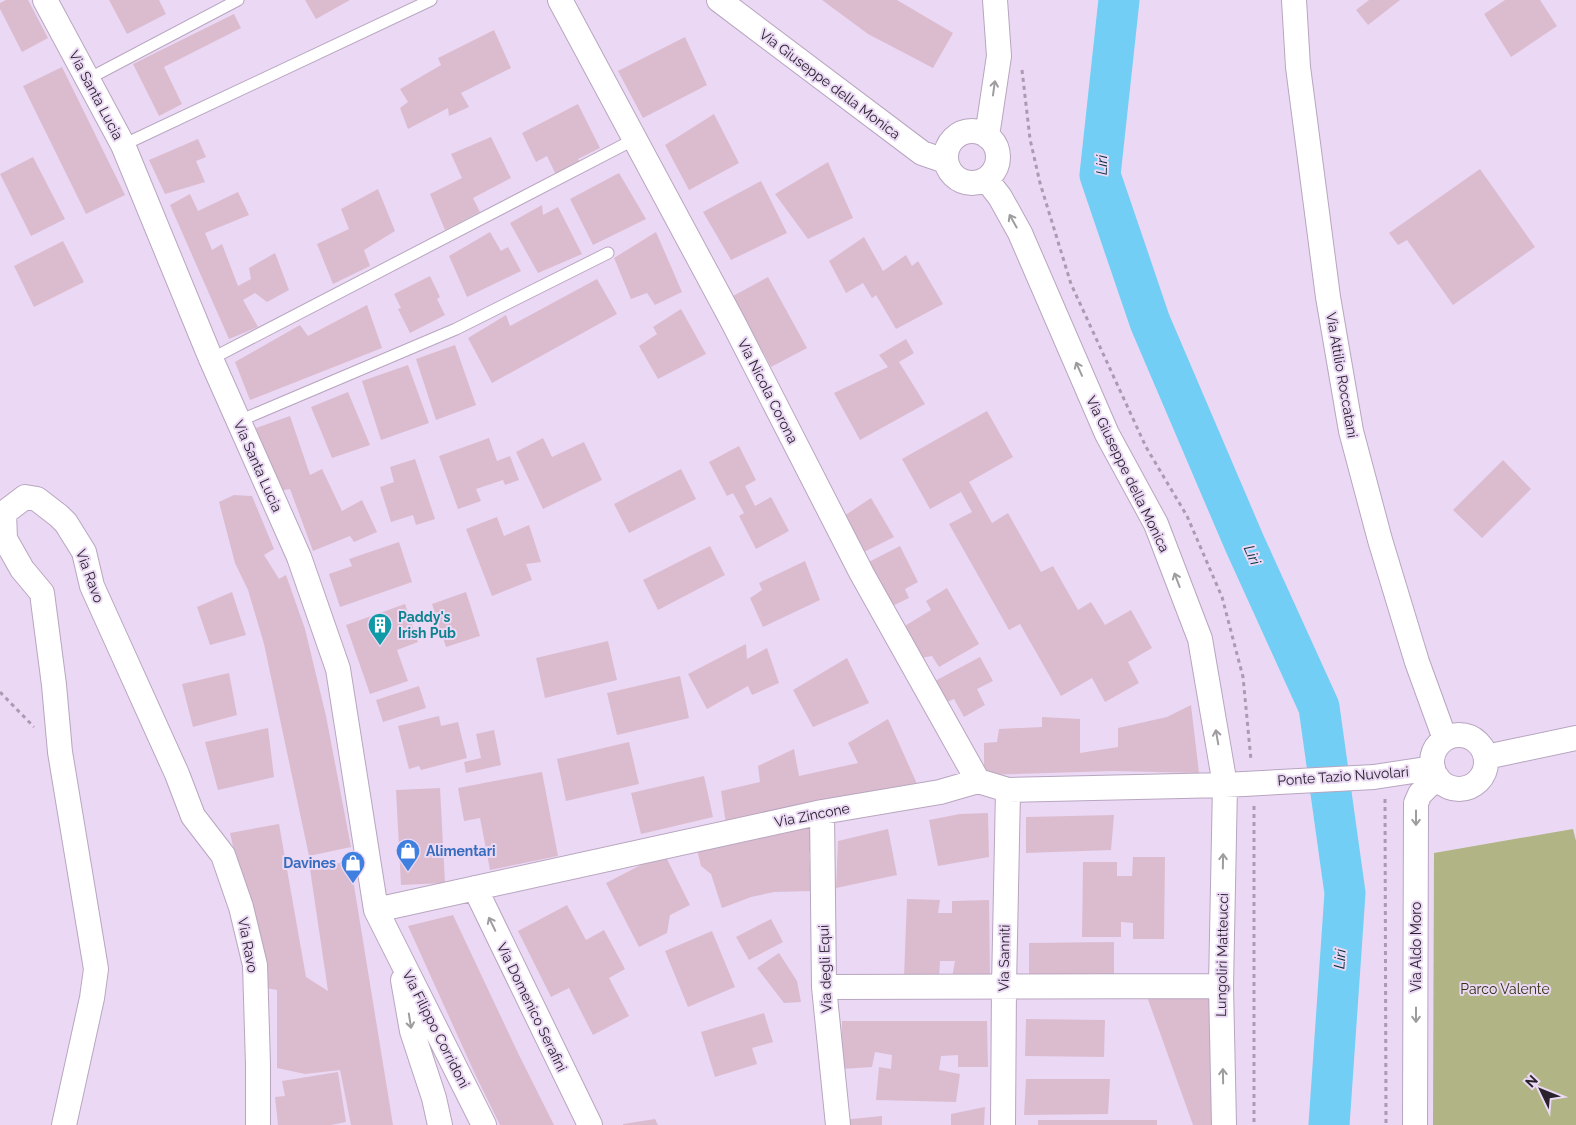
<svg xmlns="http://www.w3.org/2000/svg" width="1576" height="1125" viewBox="0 0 1576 1125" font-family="Raleway,sans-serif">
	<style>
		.green { fill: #b1b485 }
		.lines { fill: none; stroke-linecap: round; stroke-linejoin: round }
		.river { stroke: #72cef5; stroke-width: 41 }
		.building { fill: #dbbccf }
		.service-casing { stroke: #b8a6c0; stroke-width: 13 }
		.minor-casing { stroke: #b8a6c0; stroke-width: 26 }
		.path { stroke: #aa9bb1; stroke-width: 3; stroke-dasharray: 4 4; stroke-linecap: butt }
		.service { stroke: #fff; stroke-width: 11 }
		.minor { stroke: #fff; stroke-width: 24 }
		.oneway { stroke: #9f9ca0 }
		.labels { text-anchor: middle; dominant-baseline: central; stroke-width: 4; stroke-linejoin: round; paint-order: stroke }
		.street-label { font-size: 14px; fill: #29222c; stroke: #ebd8f4 }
		.culture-label { font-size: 14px; font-weight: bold; fill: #0d838f; stroke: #ebd8f4; text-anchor: start }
		.shop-label { font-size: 14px; font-weight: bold; fill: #366cbe; stroke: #ebd8f4; text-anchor: start }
		.park-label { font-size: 14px; fill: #2f300d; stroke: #ebd8f4 }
		.water-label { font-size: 15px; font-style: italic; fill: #063242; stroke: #ebd8f4 }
	</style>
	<rect width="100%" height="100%" fill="#ebd8f4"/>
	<path class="green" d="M1573 829 1576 841V1125H1433L1434 853Z"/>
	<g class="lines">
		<path class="river" d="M1119 0 1100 175 1150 322 1244 542 1319 707 1345 893 1329 1125"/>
	</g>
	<path class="building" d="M6 0H28L48 38 22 52 0 9V3Z
		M109 0H159L166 14 127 34Z
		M305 0H350L316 19Z
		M822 0H897L953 33 933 68 868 34Z
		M1369 0H1400L1368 25 1356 10Z
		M1505 0H1540L1557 26 1511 57 1484 14Z
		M234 14 241 28 164 67 182 104 159 116 133 64Z
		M494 30 511 68 461 93 469 107 449 116 448 108 408 129 400 108 408 102 400 89 441 65 438 58Z
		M685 37 707 85 643 118 618 71Z
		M62 67 125 195 86 214 23 86Z
		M578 104 600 148 578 159 580 162 556 175 547 156 536 162 522 133Z
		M714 114 739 163 689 190 665 145Z
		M491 137 511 178 473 198 480 212 445 230 430 194 462 178 451 154Z
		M198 139 206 157 196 161 205 182 165 194 149 160Z
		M33 157 65 219 31 236 0 174Z
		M828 162 853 218 808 239 775 194Z
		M1480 169 1535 247 1453 305 1407 240 1398 245 1389 233Z
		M619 173 646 219 593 245 570 199Z
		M761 181 787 233 731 260 703 212Z
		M378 189 395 231 364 250 370 266 333 284 317 244 349 229 341 209Z
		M238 192 249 215 205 233 212 250 222 244 238 286 251 279 249 268 275 253 289 290 267 302 255 293 243 300 258 327 229 339 170 205 190 194 198 211Z
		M542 205 543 215 558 207 582 254 538 273 510 223Z
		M490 232 501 251 508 247 521 271 467 297 449 256Z
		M656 232 682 292 655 305 647 293 631 299 614 258Z
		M864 237 883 271 906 255 912 266 918 261 943 304 896 329 876 295 872 298 863 283 846 293 829 261Z
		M63 241 84 282 34 307 14 266Z
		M430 276 440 297 437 299 445 315 410 333 398 309 401 308 394 294Z
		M768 277 807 348 771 367 733 296Z
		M597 279 617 314 492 383 468 338 506 315 510 326Z
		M367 305 382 348 250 400 235 362 300 325 308 336Z
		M681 309 706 354 658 379 639 346 657 334 653 327Z
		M906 339 914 353 899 362 925 404 860 440 834 393 888 367 879 355Z
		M455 345 476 405 436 420 416 359Z
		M408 365 429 423 381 440 362 381Z
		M348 392 370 445 332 458 311 407Z
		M987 411 1013 457 969 482 992 523 1008 513 1041 572 1053 566 1078 610 1091 602 1105 625 1131 610 1152 648 1128 662 1139 683 1105 702 1092 678 1061 696 1020 624 1009 630 949 524 972 512 961 492 930 509 902 459Z
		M290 416 310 475 322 469 342 511 362 500 377 532 354 542 350 536 313 551 290 489 280 491 256 428Z
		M489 438 497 461 510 456 519 480 505 485 503 480 476 489 481 501 458 509 439 456Z
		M543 438 552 457 584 442 602 480 543 509 516 452Z
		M739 446 756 480 745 486 755 506 771 497 789 531 756 549 739 516 744 513 733 493 727 496 709 462Z
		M415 459 435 519 416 525 413 515 391 522 380 487 394 482 390 467Z
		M1503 460 1531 489 1482 538 1453 510Z
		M681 469 696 499 629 533 614 504Z
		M234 495 252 496 274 549 264 555 279 579 286 575 305 629 326 716 351 847 309 856 264 644 248 590 235 563 219 502Z
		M871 498 894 537 862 553 841 518Z
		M497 517 504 536 529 525 541 562 526 564 532 580 492 596 466 529Z
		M399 542 412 582 340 607 329 574 352 566 349 559Z
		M710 546 725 575 658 610 643 580Z
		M900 546 918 582 905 589 909 598 888 608 865 564Z
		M805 561 820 600 763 627 750 598 762 590 759 583Z
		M947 588 979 644 939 667 932 656 921 658 903 627 931 610 926 601Z
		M232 592 246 635 210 645 197 607Z
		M466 592 480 636 446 647 432 604Z
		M405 604 418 642 397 650 408 681 370 694 346 625Z
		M608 641 617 680 545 698 536 658Z
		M746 644 747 659 767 648 779 683 752 695 748 686 707 709 688 674Z
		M980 657 993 681 977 689 985 705 964 717 954 699 947 702 935 681Z
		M847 658 869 703 813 727 793 690Z
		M229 673 237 715 193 727 182 684Z
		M680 676 689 718 617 735 607 693Z
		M419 686 426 708 383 722 376 700Z
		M1191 705 1199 773 1112 771 984 775V743L997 742 999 729 1042 727V717L1080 719V753L1118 747V728L1167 717Z
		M439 716 441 726 458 722 467 758 421 770 419 766 409 769 398 726Z
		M888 719 918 786 726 824 721 791 760 782 758 766 794 749 799 776 858 763 848 743Z
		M268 728 274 777 218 790 205 742Z
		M494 730 501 765 466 773 464 762 481 758 476 734Z
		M629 742 639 784 566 801 557 759Z
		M542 772 558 856 490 870 480 818 464 821 458 788Z
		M704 776 713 817 641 834 631 793Z
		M440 788 445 883 401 885 396 790Z
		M988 813 989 857 938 866 929 820 960 814Z
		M1114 815 1111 850 1026 853V817Z
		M279 824 306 977 328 991 310 869 350 861 393 1125H351L340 1070 305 1074 277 1068V990L266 988 230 833Z
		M807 825 815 843 809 854 812 891 774 892 751 897 722 908 711 874 701 866 697 850Z
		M888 829 897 875 836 888 838 841Z
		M664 853 690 905 670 915 667 933 639 947 606 883Z
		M1133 857H1165L1164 939H1133V923L1121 922V937H1082L1083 862H1117V876H1132Z
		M907 899 940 900 938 913H952V901L989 900 990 978H952L955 961H940L939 978 904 977Z
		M567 905 586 940 604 930 625 969 609 978 629 1016 593 1035 569 988 551 997 518 931Z
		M453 915 518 1053 554 1125H500L475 1074 408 926Z
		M771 919 783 942 749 960 736 937Z
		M712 931 735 987 688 1007 665 951Z
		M1114 942V977L1029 978V943Z
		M779 953 797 981 801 1002 784 1003 757 968Z
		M1145 991 1216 993 1211 1125H1193Z
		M764 1013 773 1042 752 1048 757 1064 715 1077 701 1032Z
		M1026 1019 1105 1020 1104 1057 1025 1056Z
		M842 1021H987L988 1067H958V1055L941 1056 939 1070 960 1074 956 1102 876 1100 879 1067 891 1069 892 1055 875 1052 872 1067 841 1069Z
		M338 1072 346 1122 331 1125H278L275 1097 285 1096 282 1081Z
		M1026 1079H1110L1108 1114 1024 1115Z
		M985 1107 984 1125H951V1114Z
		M882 1116V1125H843L842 1120Z
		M655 1119 658 1125H623V1124Z
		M1038 1120H1157V1125H1038Z"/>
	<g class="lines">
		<defs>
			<path id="service" d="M88 79 238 0
				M123 145 431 0
				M211 359 635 139
				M239 421 456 329 608 253"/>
			<path id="minor" d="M45 0 123 145 211 359 299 557 338 669 376 910 484 1125
				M560 0 733 322 862 574 978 781
				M719 0 922 153 945 161
				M1294 0 1298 67 1328 297 1351 431 1380 540 1417 662 1445 739
				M946 157a26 26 0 1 1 52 0a26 26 0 1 1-52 0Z
				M987 136 999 56 995 0
				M986 179 1000 197 1020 233 1107 434 1156 524 1200 639 1225 785 1221 986 1224 1125
				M1432 762a27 27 0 1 1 54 0a27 27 0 1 1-54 0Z
				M1486 757 1576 738
				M822 812 824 987 838 1125
				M475 888 590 1125
				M376 910 822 812 940 792 978 781 1008 790 1225 785 1374 777 1433 768
				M403 980 412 1031 434 1098 440 1125
				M824 987 1221 986
				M64 1125 92 998 96 969 60 752 54 685 42 593 22 569 5 539 4 513 25 497 37 499 59 516 66 523 84 552 92 586 177 774 193 816 223 855 241 907 255 965 258 1065V1125
				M1003 1125 1004 987 1008 790
				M1415 1125 1416 803 1420 794 1437 777"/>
		</defs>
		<use href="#service" class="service-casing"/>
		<use href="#minor" class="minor-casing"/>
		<path class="path" d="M1022 70 1030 139 1040 183 1071 284 1146 447 1187 516 1222 597 1243 677 1251 760
			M0 692 34 727
			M1385 799 1386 1125
			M1254 806V1125"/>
		<use href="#service" class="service"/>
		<use href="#minor" class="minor"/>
	</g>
	<defs><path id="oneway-shaft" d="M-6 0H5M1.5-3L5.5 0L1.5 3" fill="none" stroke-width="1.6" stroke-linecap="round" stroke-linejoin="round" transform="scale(1.25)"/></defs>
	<g class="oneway">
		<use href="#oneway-shaft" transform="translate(994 88) rotate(-82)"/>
		<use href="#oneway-shaft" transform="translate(1013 221) rotate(-119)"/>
		<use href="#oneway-shaft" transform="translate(1079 369) rotate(-114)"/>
		<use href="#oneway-shaft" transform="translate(1177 580) rotate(-111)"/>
		<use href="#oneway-shaft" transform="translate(1217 737) rotate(-100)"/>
		<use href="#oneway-shaft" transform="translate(1416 818) rotate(90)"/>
		<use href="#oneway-shaft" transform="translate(1223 861) rotate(-89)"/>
		<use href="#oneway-shaft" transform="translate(492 924) rotate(-116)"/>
		<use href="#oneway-shaft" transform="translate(1416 1015) rotate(90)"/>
		<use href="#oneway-shaft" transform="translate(410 1021) rotate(81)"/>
		<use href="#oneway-shaft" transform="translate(1223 1076) rotate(-91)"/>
	</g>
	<defs>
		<symbol id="building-pin" viewBox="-11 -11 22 30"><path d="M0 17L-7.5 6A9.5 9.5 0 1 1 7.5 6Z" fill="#0f9aa8" stroke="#ebd8f4"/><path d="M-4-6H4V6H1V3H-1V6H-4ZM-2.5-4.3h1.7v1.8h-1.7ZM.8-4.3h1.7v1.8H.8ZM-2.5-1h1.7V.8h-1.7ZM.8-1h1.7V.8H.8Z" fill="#fff"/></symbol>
		<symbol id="shop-pin" viewBox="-11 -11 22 30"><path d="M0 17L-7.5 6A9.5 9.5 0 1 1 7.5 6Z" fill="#3f7fe0" stroke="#ebd8f4"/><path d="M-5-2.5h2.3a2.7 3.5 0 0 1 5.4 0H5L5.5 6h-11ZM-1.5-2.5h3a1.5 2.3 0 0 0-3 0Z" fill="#fff"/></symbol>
	</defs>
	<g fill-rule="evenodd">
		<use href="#building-pin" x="366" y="611" width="28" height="38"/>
		<use href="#shop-pin" x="394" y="837" width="28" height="38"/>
		<use href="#shop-pin" x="339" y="849" width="28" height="38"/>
	</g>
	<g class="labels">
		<g class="street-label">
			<text transform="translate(830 84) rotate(37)">Via Giuseppe della Monica</text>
			<text transform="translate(96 95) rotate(62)">Via Santa Lucia</text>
			<text transform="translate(1342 375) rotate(80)">Via Attilio Roccatani</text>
			<text transform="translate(768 391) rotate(63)">Via Nicola Corona</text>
			<text transform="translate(258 466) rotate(66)">Via Santa Lucia</text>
			<text transform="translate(1128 474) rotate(64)">Via Giuseppe della Monica</text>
			<text transform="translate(90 576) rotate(70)">Via Ravo</text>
			<text transform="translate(1343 776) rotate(-4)">Ponte Tazio Nuvolari</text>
			<text transform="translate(812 815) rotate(-11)">Via Zincone</text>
			<text transform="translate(248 945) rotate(79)">Via Ravo</text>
			<text transform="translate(1416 947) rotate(-90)">Via Aldo Moro</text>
			<text transform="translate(1222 955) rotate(-89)">Lungoliri Matteucci</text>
			<text transform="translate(1004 958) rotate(-89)">Via Sanniti</text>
			<text transform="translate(825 969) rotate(-92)">Via degli Equi</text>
			<text transform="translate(532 1007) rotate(64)">Via Domenico Serafini</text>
			<text transform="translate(436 1029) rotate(63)">Via Filippo Corridoni</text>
		</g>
		<g class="culture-label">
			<text x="398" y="617">Paddy's<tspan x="398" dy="16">Irish Pub</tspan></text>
		</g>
		<g class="shop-label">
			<text x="426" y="851">Alimentari</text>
			<text x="336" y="863" text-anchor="end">Davines</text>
		</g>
		<g class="park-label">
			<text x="1505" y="989">Parco Valente</text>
		</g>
		<g class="water-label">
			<text transform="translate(1102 165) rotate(-89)">Liri</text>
			<text transform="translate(1252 555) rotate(66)">Liri</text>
			<text transform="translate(1340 959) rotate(-86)">Liri</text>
		</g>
	</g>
	<g transform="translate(1541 1090) rotate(313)" stroke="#ebd8f4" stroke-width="4" paint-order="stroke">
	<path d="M0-4L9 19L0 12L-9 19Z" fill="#29222c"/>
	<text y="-8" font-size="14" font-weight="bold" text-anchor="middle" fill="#29222c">N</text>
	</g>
</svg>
